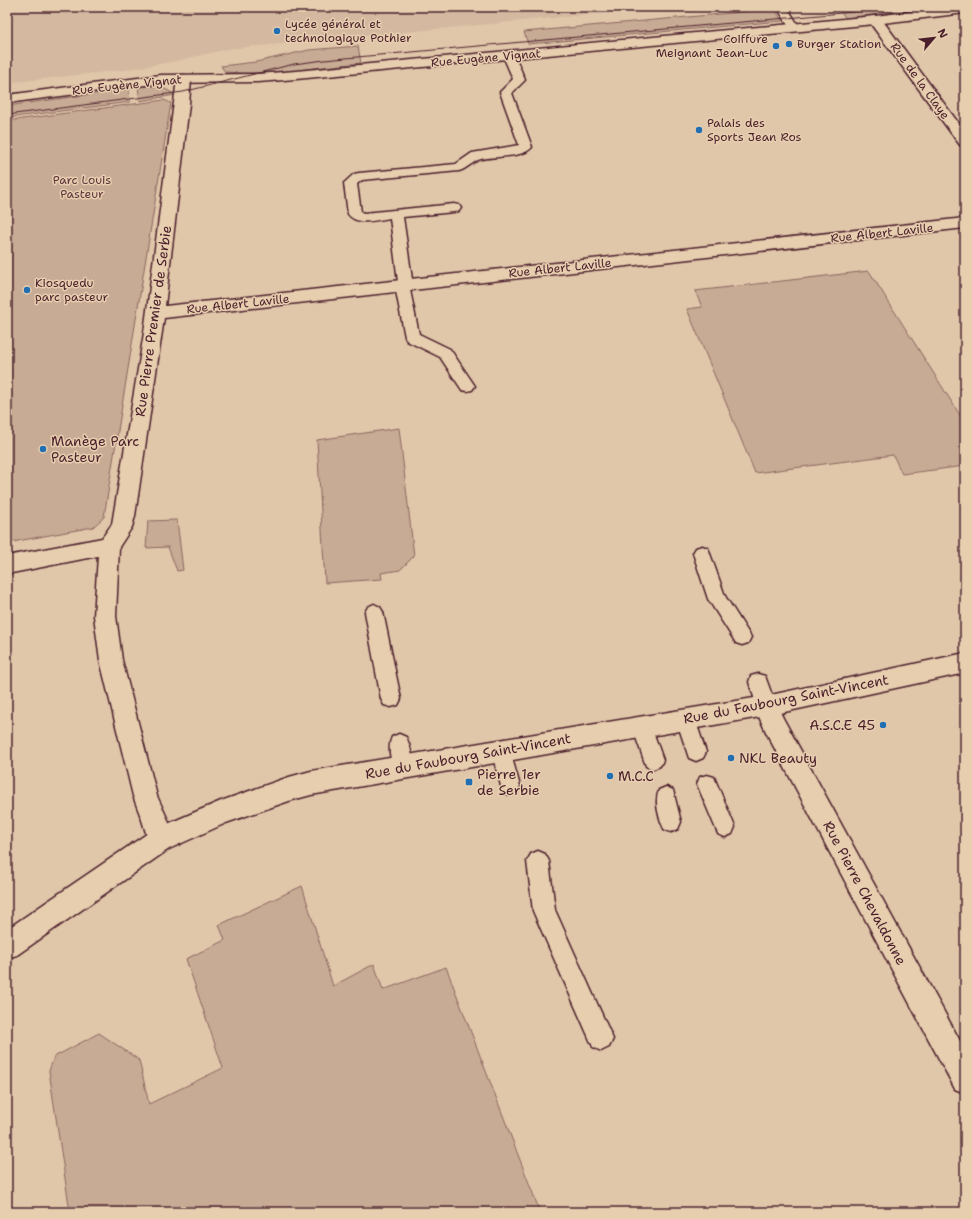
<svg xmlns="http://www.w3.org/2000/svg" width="972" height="1219" viewBox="0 0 972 1219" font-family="'Shantell Sans',sans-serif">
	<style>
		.built { fill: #d4b9a0 }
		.green { fill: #c8ab94; stroke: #896560 }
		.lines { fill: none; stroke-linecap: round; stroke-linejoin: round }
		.lane-casing { stroke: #4a1f2b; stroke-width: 3 }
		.street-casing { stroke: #4a1f2b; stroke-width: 3 }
		.secondary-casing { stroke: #4a1f2b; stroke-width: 3 }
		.lane { fill: #e7ceaf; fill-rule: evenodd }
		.street { fill: #e7ceaf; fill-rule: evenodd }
		.secondary { fill: #e7ceaf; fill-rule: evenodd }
		.tram { stroke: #4a1f2b; stroke-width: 1 }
		.poi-dot { fill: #1f6fb2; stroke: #e7ceaf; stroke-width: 1.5 }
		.labels { text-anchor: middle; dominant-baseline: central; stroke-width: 3; stroke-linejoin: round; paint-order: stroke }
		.far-poi-label { font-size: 12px; fill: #4a1f2b; stroke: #e7ceaf; text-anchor: start }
		.far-street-label { font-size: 12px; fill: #4a1f2b; stroke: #e7ceaf }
		.far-park-label { font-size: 12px; fill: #5d343b; stroke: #e7ceaf }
		.street-label { font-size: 14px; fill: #4a1f2b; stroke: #e7ceaf }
		.poi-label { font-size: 14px; fill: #4a1f2b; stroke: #e7ceaf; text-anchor: start }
	</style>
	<rect width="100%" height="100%" fill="#e1c7aa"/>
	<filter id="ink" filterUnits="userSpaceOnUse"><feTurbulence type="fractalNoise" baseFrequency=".025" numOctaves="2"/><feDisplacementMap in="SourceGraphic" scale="8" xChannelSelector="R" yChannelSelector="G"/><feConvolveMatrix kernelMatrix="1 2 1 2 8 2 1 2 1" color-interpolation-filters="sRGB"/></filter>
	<g filter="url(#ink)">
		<path class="built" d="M7 7H670L228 49 177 61 124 70 7 83Z"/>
		<path class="green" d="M847 7H939L846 18 837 8Z
			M775 9 782 21 528 44 524 32Z
			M358 46 361 63C316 67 269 76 225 72L221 66 256 62 309 50Z
			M150 86C161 87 167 89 175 95L140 101 138 87Z
			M129 89 130 102 7 118V106Z
			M164 100 171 103 104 517 93 527 7 543V121Z
			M869 271 965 423V466L902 474 893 455 755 473 687 309 702 307 695 291Z
			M399 428 414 556 400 570 381 573 382 579 325 583 317 440Z
			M177 520 183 570 177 571 168 547 146 548 148 521Z
			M302 886 333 986 374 964 383 990 446 967 540 1212H70L49 1071 54 1057 99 1033 139 1060 149 1104 223 1068 186 959 225 940 219 925Z"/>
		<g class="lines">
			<defs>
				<path id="lane" d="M777 7H787L800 28 799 30H791Z
					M509 53 513 54 515 56 525 80 512 93 532 147C525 158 493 156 481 159 473 161 467 169 459 171L362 180 357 184 361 212 364 213 454 204 459 205 461 208 459 211 454 212 403 217 413 286 410 290 419 334 450 349 475 386 472 390 467 391 462 390 440 357 407 341 405 337 395 286 398 282 390 218C378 220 356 226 348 214L344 183 354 174 359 173 456 164 472 153 519 145 500 92 513 79 503 56 505 54Z
					M702 546 708 548 725 596 751 637 748 643 742 645 736 643 708 599 693 553 696 548Z
					M374 604 380 607 383 612 401 699 398 705 391 707 384 705 381 699 365 612 368 607Z
					M758 674 765 676 776 706 773 712 766 715 759 712 749 682 751 676Z
					M686 710 693 713 706 752 703 758 696 761 689 758 676 719 679 713Z
					M642 717 649 720 663 760 660 766 653 769 646 766 632 726 635 720Z
					M399 734 406 737C411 747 415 763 410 774L403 776 396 774C391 763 387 747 392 737Z
					M501 741 508 744 520 786 517 793 510 795 503 793 491 750 494 744Z
					M707 775 714 777 735 827 732 834 725 837 718 834 697 784 700 777Z
					M666 787 673 790 681 822 678 829 671 832 664 829C659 818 654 802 659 790Z
					M538 851 545 854 549 861 555 910 613 1039 609 1047 601 1051 593 1047 533 911 527 861 531 854Z"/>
				<path id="street" d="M875 16 880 17 965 132V147L960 145 868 20 870 17Z
					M184 75 189 76 191 79 189 104 165 306 965 218V228L164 318 135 516 132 527 119 547 116 616 122 660 157 796 168 820 173 840 169 849 160 852 151 849 142 820 133 796 100 660 94 616 98 556 7 574V556L102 538 112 524 144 333 177 79 179 76Z
					M766 696 774 699 783 718 965 1050V1093L955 1089 767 734 754 706 758 699Z"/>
				<path id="secondary" d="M949 7H965V13L875 24 296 79 258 82 161 83 7 103V95L161 75 258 74 296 71 875 16Z
					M965 653V673L766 716 311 795 289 801 226 823 169 849 17 955 7 958V929L151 831 221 801 289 777 311 771 766 696Z"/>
			</defs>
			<use href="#lane" class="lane-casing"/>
			<use href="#street" class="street-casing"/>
			<use href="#secondary" class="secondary-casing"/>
			<use href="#lane" class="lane"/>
			<use href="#street" class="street"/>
			<use href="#secondary" class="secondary"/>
			<path class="tram" d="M7 115 183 92 294 64 324 60 908 7"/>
		</g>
	</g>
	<g class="poi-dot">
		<circle cx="277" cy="31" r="4"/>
		<circle cx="789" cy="44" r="4"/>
		<circle cx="776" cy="46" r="4"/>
		<circle cx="699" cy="130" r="4"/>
		<circle cx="27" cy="290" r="4"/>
		<circle cx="43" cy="449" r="4"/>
		<circle cx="883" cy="725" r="4"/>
		<circle cx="731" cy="758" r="4"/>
		<circle cx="610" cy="776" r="4"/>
		<rect x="465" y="778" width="8" height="8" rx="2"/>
	</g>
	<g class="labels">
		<g class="far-poi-label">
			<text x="285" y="24">Lycée général et<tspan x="285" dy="14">technologique Pothier</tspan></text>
			<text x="768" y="39" text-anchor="end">Coiffure<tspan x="768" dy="14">Meignant Jean-Luc</tspan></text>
			<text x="797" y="44">Burger Station</text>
			<text x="707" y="123">Palais des<tspan x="707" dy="14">Sports Jean Ros</tspan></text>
			<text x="35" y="283">Kiosquedu<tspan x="35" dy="14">parc pasteur</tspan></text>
		</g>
		<g class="far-street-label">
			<text transform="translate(486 58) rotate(-5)">Rue Eugène Vignat</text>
			<text transform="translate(920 81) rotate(54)">Rue de la Claye</text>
			<text transform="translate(127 85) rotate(-6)">Rue Eugène Vignat</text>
			<text transform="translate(882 233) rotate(-6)">Rue Albert Laville</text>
			<text transform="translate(560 268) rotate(-6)">Rue Albert Laville</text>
			<text transform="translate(238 304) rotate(-6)">Rue Albert Laville</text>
		</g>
		<g class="far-park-label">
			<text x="82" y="180">Parc Louis<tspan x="82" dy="14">Pasteur</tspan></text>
		</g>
		<g class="street-label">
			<text transform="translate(153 321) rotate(-82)">Rue Pierre Premier de Serbie</text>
			<text transform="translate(786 699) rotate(-11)">Rue du Faubourg Saint-Vincent</text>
			<text transform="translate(468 756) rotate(-10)">Rue du Faubourg Saint-Vincent</text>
			<text transform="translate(865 893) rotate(62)">Rue Pierre Chevaldonne</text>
		</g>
		<g class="poi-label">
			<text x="51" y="441">Manège Parc<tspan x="51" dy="16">Pasteur</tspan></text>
			<text x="875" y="725" text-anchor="end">A.S.C.E 45</text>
			<text x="739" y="758">NKL Beauty</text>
			<text x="477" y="774">Pierre 1er<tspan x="477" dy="16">de Serbie</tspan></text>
			<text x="618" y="776">M.C.C</text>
		</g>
	</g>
	<rect width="972" height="1219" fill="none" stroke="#e7ceaf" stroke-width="24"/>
	<rect x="12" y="12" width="948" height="1195" fill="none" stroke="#4a1f2b" stroke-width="1.5" filter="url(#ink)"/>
	<g transform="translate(934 38) rotate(62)" stroke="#e7ceaf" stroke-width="3" paint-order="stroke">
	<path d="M0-3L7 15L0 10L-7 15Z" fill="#4a1f2b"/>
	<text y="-6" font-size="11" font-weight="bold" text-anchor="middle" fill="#4a1f2b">N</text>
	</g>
</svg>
